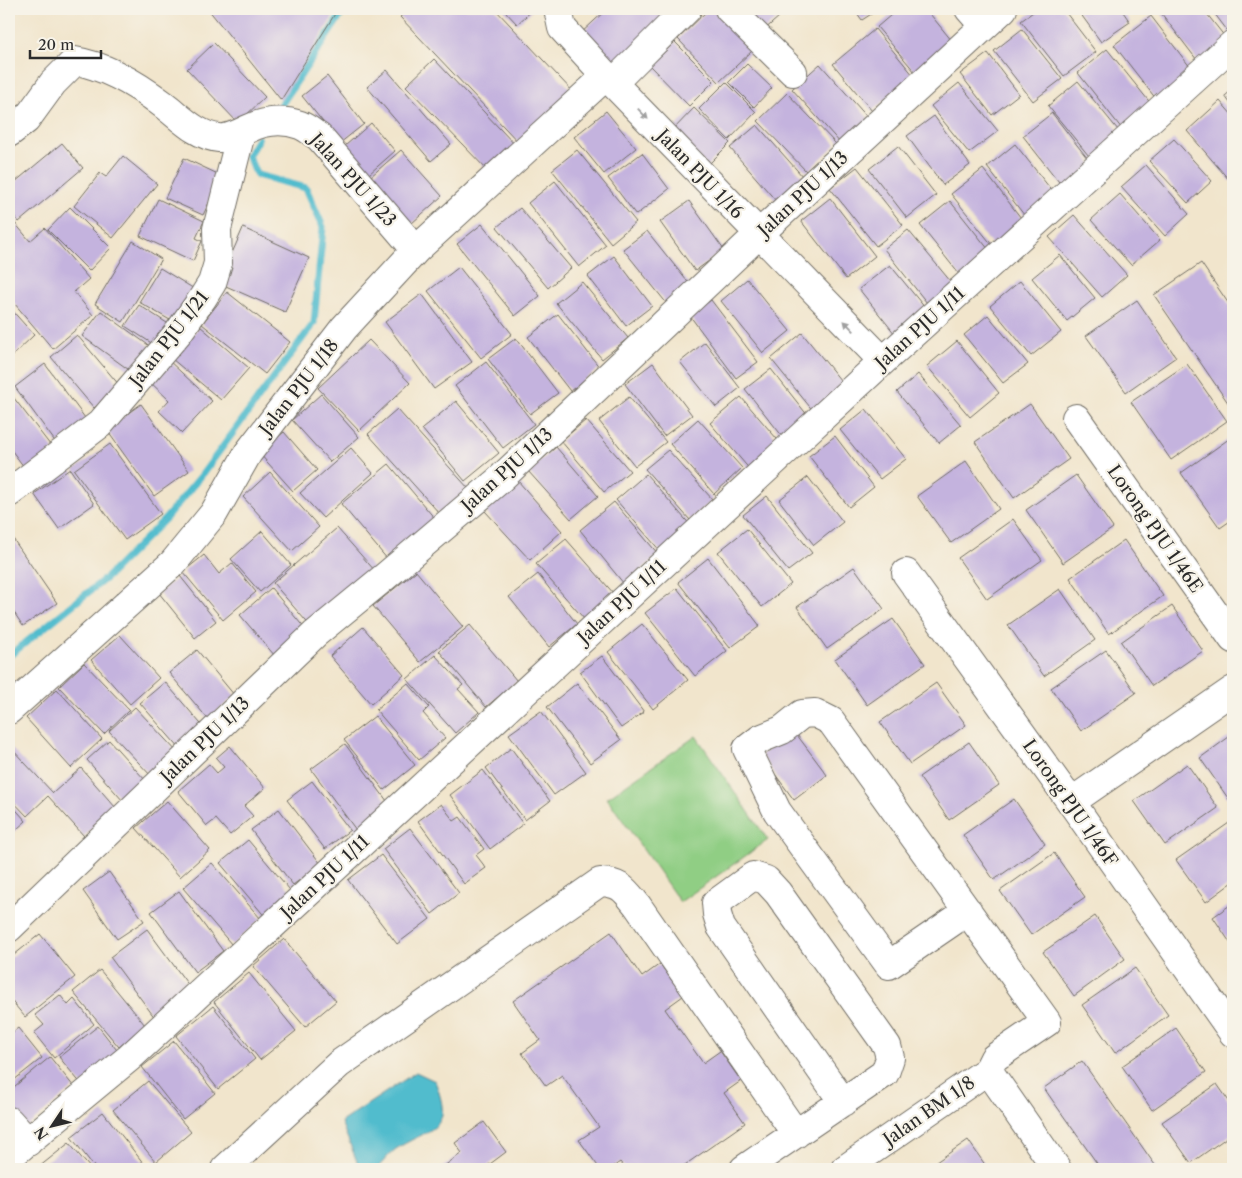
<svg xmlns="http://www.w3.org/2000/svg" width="1242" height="1178" viewBox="0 0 1242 1178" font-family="'Libre Caslon Text',serif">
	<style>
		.green { fill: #90ce84; stroke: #5e7c58 }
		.water { fill: #51bccd; stroke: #3e747c }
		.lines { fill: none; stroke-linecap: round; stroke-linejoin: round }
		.stream { stroke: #51bccd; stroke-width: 7 }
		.building { fill: #c4b3de }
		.minor-casing { stroke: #706c63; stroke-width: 30 }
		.minor { stroke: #fff; stroke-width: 28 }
		.oneway { fill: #a0a0a0 }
		.labels { text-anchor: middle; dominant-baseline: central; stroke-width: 4.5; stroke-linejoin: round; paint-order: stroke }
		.street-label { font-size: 18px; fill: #2b2b2b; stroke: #f7f3e8 }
	</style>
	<rect width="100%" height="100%" fill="#f7f3e8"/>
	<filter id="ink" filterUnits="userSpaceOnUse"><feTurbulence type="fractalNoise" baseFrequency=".02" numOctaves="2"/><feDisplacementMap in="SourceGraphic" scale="10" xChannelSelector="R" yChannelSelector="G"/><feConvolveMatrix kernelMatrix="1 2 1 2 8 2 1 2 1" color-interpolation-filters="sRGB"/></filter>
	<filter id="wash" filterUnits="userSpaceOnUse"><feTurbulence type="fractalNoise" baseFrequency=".0096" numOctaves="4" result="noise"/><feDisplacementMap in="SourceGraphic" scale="20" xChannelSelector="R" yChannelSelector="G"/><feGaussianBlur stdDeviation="1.12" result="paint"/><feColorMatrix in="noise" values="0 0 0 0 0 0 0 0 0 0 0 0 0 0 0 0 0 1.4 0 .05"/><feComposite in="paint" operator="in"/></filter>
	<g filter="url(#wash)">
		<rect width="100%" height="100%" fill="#f1e5cc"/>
		<path class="green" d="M696 736 768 840 680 902 607 798Z"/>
		<path class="water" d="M416 1072 435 1081C454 1130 434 1126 399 1147 389 1153 384 1162 376 1169H360L341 1122Z"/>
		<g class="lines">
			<path class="stream" d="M281 105 345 9
				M9 656 106 578 166 518 201 476 314 323 323 227 306 188 257 175 248 156 258 139"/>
		</g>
		<g id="blocks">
			<path class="building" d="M208 9H338L281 100Z
				M409 9H495L575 94 521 145 400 17Z
				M503 9H534L517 24Z
				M607 9H654L662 17 615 72 580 34Z
				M709 9H713L752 51 719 82 678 39Z
				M743 9H788L763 31Z
				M854 9H879L862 20Z
				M898 9H926L952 41 915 72 877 27Z
				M1037 9H1063L1096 52 1064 76 1021 21Z
				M1077 9H1121L1130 22 1101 42Z
				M1158 9H1203L1229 42 1200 64Z
				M1211 9H1233V38Z
				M1151 16 1197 76 1160 104 1114 45Z
				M875 29 914 76 872 111 833 64Z
				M1022 29 1062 79 1033 101 994 51Z
				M675 42 714 81 689 106 650 66Z
				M214 43 265 97 238 123 187 69Z
				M1107 49 1156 110 1126 134 1078 73Z
				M988 53 1019 94 992 115 960 74Z
				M434 59 517 147 490 173 406 86Z
				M747 64 772 88 754 107 729 82Z
				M820 64 870 120 842 145 792 89Z
				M387 70 451 144 431 161 367 87Z
				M327 76 364 124 340 143 302 96Z
				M1078 81 1123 136 1093 161 1048 106Z
				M726 82 756 112 729 140 699 109Z
				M959 83 998 131 969 153 931 106Z
				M1233 89V107L1225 96Z
				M787 93 836 144 807 172 758 121Z
				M1220 101 1233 116V178L1230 181 1187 131Z
				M694 108 730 143 707 166 671 132Z
				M606 111 636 148 604 174 574 137Z
				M1052 113 1095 168 1066 191 1023 136Z
				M934 116 970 165 943 185 907 136Z
				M371 123 395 151 369 174 345 146Z
				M757 125 804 178 777 202 730 148Z
				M1174 139 1212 181 1188 203 1149 161Z
				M62 143 83 168 19 222 9 210V187Z
				M1015 144 1057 197 1028 220 987 167Z
				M898 146 936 195 907 218 869 169Z
				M401 150 442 196 411 224 370 177Z
				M577 150 636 222 611 243 552 170Z
				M642 153 669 189 636 215 608 178Z
				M123 156 157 184 113 238 74 206 100 173 106 177Z
				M184 158 222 176 203 215 165 198Z
				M1146 165 1189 214 1165 236 1121 187Z
				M857 167 903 225 876 246 830 188Z
				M983 169 1028 227 997 251 951 194Z
				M555 181 606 245 579 267 528 203Z
				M1120 194 1160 240 1131 265 1091 220Z
				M830 198 875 256 846 279 801 221Z
				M158 199 204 221 196 238 202 241 193 261 140 236Z
				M689 201 724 250 695 271 660 222Z
				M950 201 993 255 963 279 920 225Z
				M70 207 111 248 89 271 48 230Z
				M520 208 571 268 548 288 497 227Z
				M1074 215 1127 275 1102 297 1049 237Z
				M9 216 30 241 45 228 89 279 74 292 93 315 53 349 9 297Z
				M482 224 540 296 515 316 457 244Z
				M243 228 309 258 285 312 219 283Z
				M908 230 956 288 931 308 884 249Z
				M647 231 691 286 668 305 623 249Z
				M133 241 161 259 123 322 95 304Z
				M1060 255 1095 298 1067 321 1032 278Z
				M614 256 652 306 626 326 588 276Z
				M1201 263 1233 310V410L1154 295Z
				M890 265 930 314 899 339 859 289Z
				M459 267 512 334 481 358 428 291Z
				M160 268 196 290 175 323 139 302Z
				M747 279 790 331 763 353 721 301Z
				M1020 281 1061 332 1031 356 990 306Z
				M582 282 628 338 602 359 556 303Z
				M227 292 290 342 265 374 202 324Z
				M422 294 472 362 434 389 385 322Z
				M711 300 758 362 736 378 690 316Z
				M1137 300 1176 357 1126 392 1086 336Z
				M139 305 170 325 156 346 125 326Z
				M9 307 34 335 9 359Z
				M101 311 151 347 132 372 82 336Z
				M558 314 600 368 570 391 528 337Z
				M988 315 1028 364 1003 383 964 335Z
				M200 326 249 368 221 400 172 359Z
				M802 333 845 386 814 412 771 359Z
				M77 335 120 386 94 408 51 357Z
				M516 338 558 393 530 414 488 359Z
				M369 340 410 383 359 431 318 388Z
				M957 341 999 393 970 417 927 366Z
				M705 342 740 388 716 407 680 362Z
				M167 359 212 401 182 433 159 411 169 400 148 380Z
				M486 362 534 424 503 448 455 386Z
				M653 363 692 415 664 436 625 384Z
				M45 364 88 422 57 444 15 387Z
				M1187 364 1227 421 1171 460 1131 402Z
				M771 369 808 416 783 437 745 389Z
				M918 374 961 425 939 443 897 392Z
				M10 393 54 450 27 471 9 447V394Z
				M321 394 359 437 330 462 292 420Z
				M629 397 666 442 635 466 599 421Z
				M741 397 783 446 752 472 710 423Z
				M456 401 499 453 465 481 422 429Z
				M141 404 189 471 154 496 106 429Z
				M1030 404 1069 459 1014 498 975 442Z
				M397 409 469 489 440 514 368 434Z
				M866 409 906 459 880 479 840 430Z
				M698 419 742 468 714 494 670 444Z
				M586 420 630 471 604 492 561 441Z
				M284 432 317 470 293 491 259 453Z
				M835 436 874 487 849 507 809 456Z
				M1233 436V519L1220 528 1181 473Z
				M110 444 161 514 125 540 74 470Z
				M556 447 598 496 571 519 528 471Z
				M351 448 373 473 323 518 300 493Z
				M668 450 713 500 690 520 645 469Z
				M966 461 999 509 951 543 917 496Z
				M389 464 436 520 388 560 341 504Z
				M70 469 94 504 59 529 34 494Z
				M270 472 319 527 292 551 243 497Z
				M646 474 692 527 662 553 616 500Z
				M1076 475 1113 528 1063 563 1026 510Z
				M808 477 843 522 814 545 779 500Z
				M518 481 562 531 530 560 485 511Z
				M767 496 812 553 788 571 743 515Z
				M614 502 659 555 624 584 580 530Z
				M1013 519 1042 560 987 599 958 558Z
				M337 528 376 572 312 628 273 583Z
				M747 529 791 584 762 607 718 552Z
				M262 531 291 565 260 592 231 559Z
				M9 533 57 603 23 626 9 605Z
				M566 539 615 595 586 621 536 564Z
				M1124 540 1163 596 1109 634 1070 578Z
				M204 555 219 574 232 563 256 592 223 620 183 572Z
				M708 558 760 626 730 648 678 582Z
				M854 567 884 609 827 649 797 607Z
				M416 571 463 627 420 662 373 606Z
				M538 574 577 624 549 647 509 597Z
				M180 576 216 621 195 638 159 593Z
				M271 588 306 630 275 656 240 615Z
				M677 588 727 651 695 676 645 613Z
				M1060 589 1095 640 1044 676 1008 625Z
				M1172 606 1203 651 1152 686 1121 642Z
				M893 619 925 664 867 705 835 659Z
				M642 624 688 680 653 709 608 652Z
				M470 625 517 681 486 707 439 651Z
				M363 627 404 675 371 704 330 656Z
				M120 635 159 678 130 704 91 660Z
				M197 650 235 696 208 719 169 673Z
				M1106 650 1136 693 1081 731 1051 688Z
				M435 655 463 685 458 689 479 712 455 733 407 679Z
				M602 656 644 712 621 728 580 672Z
				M84 663 129 710 104 734 59 687Z
				M165 682 206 730 181 750 140 703Z
				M408 683 429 707 423 713 445 738 419 760 376 710Z
				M577 683 621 740 590 763 547 707Z
				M936 683 966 725 910 764 880 722Z
				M57 689 102 739 71 768 26 718Z
				M135 707 179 754 153 778 109 731Z
				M541 711 586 772 554 795 509 734Z
				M375 716 415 765 384 790 344 740Z
				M794 731 827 775 794 800 761 755Z
				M1233 734V799L1230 801 1200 758Z
				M109 740 146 781 123 801 87 760Z
				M969 742 999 785 949 820 919 777Z
				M345 744 390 805 356 830 311 769Z
				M230 746 265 788 244 806 253 816 230 835 216 819 207 826 178 791 209 764 217 773 224 767 216 758Z
				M10 747 53 793 81 768 116 808 84 836 48 796 27 816 9 797V749Z
				M511 748 550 801 525 820 486 768Z
				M1187 764 1218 808 1165 845 1134 801Z
				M483 770 523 824 490 849 450 795Z
				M312 781 350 830 325 849 287 800Z
				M1014 799 1045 844 994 880 963 835Z
				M167 801 210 850 180 877 136 828Z
				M9 802 26 821 9 836Z
				M441 804 454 821 460 817 484 849 476 855 486 868 464 884 418 821Z
				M279 809 321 864 293 885 251 830Z
				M1229 823 1233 830V882L1206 902 1176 860Z
				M410 828 459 893 432 914 383 849Z
				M248 840 295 896 267 919 220 863Z
				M1054 853 1085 897 1031 935 1000 891Z
				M381 855 430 919 397 944 348 880Z
				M212 863 261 919 232 945 183 888Z
				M109 872 144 921 117 939 83 891Z
				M179 891 223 951 195 972 151 912Z
				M1233 903V947L1213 917Z
				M1095 916 1125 959 1074 996 1043 952Z
				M147 929 192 990 155 1018 110 957Z
				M611 932 642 977 660 964 683 996 665 1009 703 1063 720 1051 741 1081 724 1093 745 1123 679 1169H626L620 1162 610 1169H600L579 1140 599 1127 562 1075 546 1086 522 1053 540 1040 513 1001Z
				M40 934 75 977 25 1017 9 998V959Z
				M284 939 336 1001 305 1027 253 966Z
				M1135 968 1168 1015 1115 1053 1082 1005Z
				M100 970 145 1025 119 1047 73 992Z
				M249 973 296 1031 260 1060 214 1002Z
				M60 995 68 1005 74 999 94 1024 54 1058 34 1033 44 1025 35 1015Z
				M213 1006 255 1059 218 1089 176 1036Z
				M98 1026 120 1054 82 1085 59 1057Z
				M18 1028 42 1058 9 1084V1035Z
				M1176 1028 1206 1072 1152 1110 1122 1066Z
				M174 1041 215 1093 183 1119 142 1067Z
				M50 1057 74 1087 24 1129 9 1110V1091Z
				M1082 1061 1150 1158 1158 1169H1101L1055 1104 1044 1088Z
				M148 1081 191 1132 156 1162 113 1110Z
				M1217 1084 1233 1107V1133L1191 1163 1162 1122Z
				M103 1112 148 1169H96L71 1137Z
				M484 1122 506 1152 486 1167 488 1169H440L462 1153 455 1143Z
				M968 1140 988 1169H926Z
				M69 1143 91 1169H41L39 1167Z"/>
		</g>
	</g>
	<g filter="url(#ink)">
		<use href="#blocks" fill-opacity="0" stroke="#706c63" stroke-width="1"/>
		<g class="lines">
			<defs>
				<path id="minor" d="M558 9 562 28 606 76 883 361
					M729 9 793 72
					M969 9 984 26
					M613 83 687 9
					M9 133 26 120 53 83 75 61C107 66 139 86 164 105 180 117 197 136 219 138 227 139 240 133 248 129 264 121 283 119 300 125 306 127 313 133 319 137L416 250
					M1076 418 1233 639
					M9 493 100 424 178 333 202 299 212 283 218 263 217 229 241 133
					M906 573 1071 802 1233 1033
					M9 710 173 563 214 513 248 453 344 328 416 250 606 76
					M1071 802 1233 690
					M968 911 889 965 777 811 747 749 760 739 782 730 802 714 815 713 831 721 1047 1022 994 1058 988 1070
					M9 928 315 634 381 580 498 481 759 234 1003 9
					M988 1070 1057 1169
					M9 1121 28 1142
					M9 1157 129 1058 883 361 1233 44
					M225 1169 339 1064 600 882C621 883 624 889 637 905L796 1134
					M744 1169 885 1073 890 1058 887 1046 778 893 766 880 753 876 716 903 717 914 721 927 843 1102
					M845 1169 988 1070"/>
			</defs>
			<use href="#minor" class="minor-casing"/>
			<use href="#minor" class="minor"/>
		</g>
		<defs><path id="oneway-solid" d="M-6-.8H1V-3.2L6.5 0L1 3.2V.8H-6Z" transform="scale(1.25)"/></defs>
		<g class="oneway">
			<use href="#oneway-solid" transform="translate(643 114) rotate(46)"/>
			<use href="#oneway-solid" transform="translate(849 326) rotate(-134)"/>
		</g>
	</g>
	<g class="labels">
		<g class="street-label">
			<text transform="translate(700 174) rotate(46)">Jalan PJU 1/16</text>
			<text transform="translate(353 180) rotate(48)">Jalan PJU 1/23</text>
			<text transform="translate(803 194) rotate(-43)">Jalan PJU 1/13</text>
			<text transform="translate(920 328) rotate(-42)">Jalan PJU 1/11</text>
			<text transform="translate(169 339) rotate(-52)">Jalan PJU 1/21</text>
			<text transform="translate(299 387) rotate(-52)">Jalan PJU 1/18</text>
			<text transform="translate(507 470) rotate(-42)">Jalan PJU 1/13</text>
			<text transform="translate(1155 529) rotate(55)">Lorong PJU 1/46E</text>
			<text transform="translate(622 602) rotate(-43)">Jalan PJU 1/11</text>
			<text transform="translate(205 740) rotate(-44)">Jalan PJU 1/13</text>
			<text transform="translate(1070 803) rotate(55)">Lorong PJU 1/46F</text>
			<text transform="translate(325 877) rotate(-43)">Jalan PJU 1/11</text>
			<text transform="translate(929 1111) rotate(-35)">Jalan BM 1/8</text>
		</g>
	</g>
	<rect width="1242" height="1178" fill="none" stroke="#f7f3e8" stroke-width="30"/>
	<g transform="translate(52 1126) rotate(235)" stroke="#f7f3e8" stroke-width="4" paint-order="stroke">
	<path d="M0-4L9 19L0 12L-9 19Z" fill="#2b2b2b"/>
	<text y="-8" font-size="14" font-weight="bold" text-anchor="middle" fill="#2b2b2b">N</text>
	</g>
	<path d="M30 50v8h71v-8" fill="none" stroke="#2b2b2b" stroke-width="2.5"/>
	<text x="38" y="50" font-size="15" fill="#2b2b2b" stroke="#f7f3e8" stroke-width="4" paint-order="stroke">20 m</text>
</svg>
